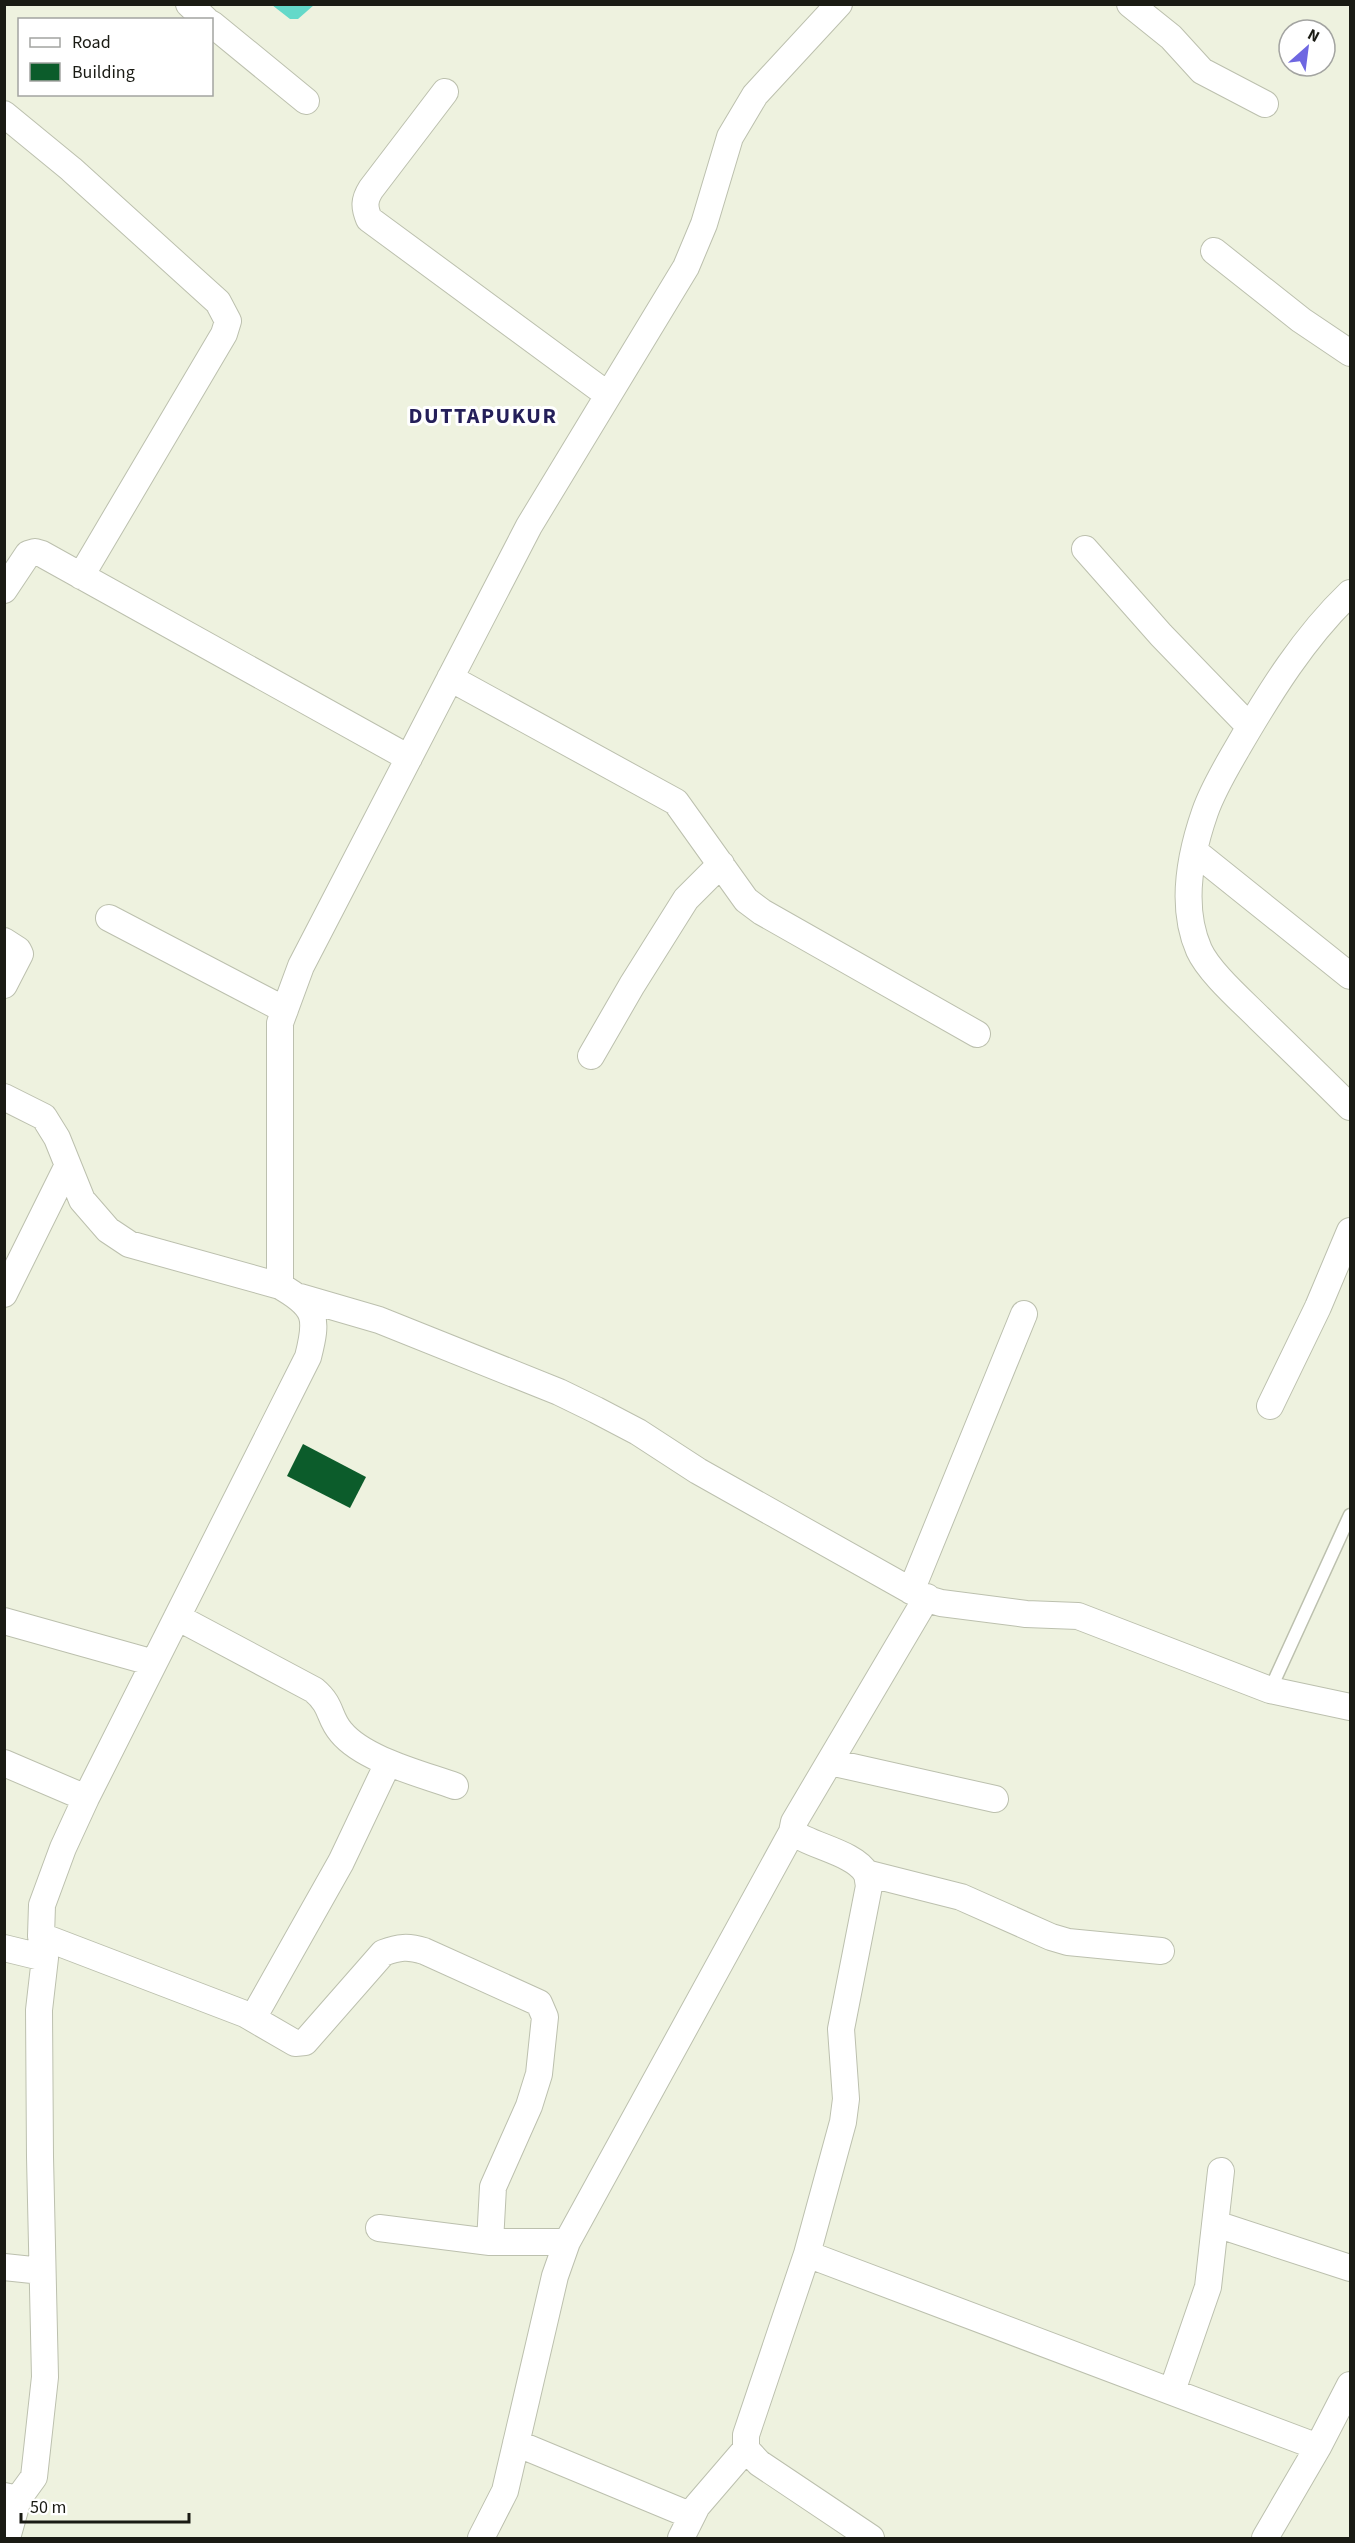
<svg xmlns="http://www.w3.org/2000/svg" width="1355" height="2543" viewBox="0 0 1355 2543" font-family="'Source Sans 3',sans-serif">
	<style>
		.water { fill: #64d9c9 }
		.building { fill: #0c5c2b }
		.lines { fill: none; stroke-linecap: round; stroke-linejoin: round }
		.service-casing { stroke: #bcc0ae; stroke-width: 15 }
		.minor-casing { stroke: #bcc0ae; stroke-width: 28 }
		.service { stroke: #fff; stroke-width: 12 }
		.minor { stroke: #fff; stroke-width: 26 }
		.labels { text-anchor: middle; dominant-baseline: central; stroke-width: 6; stroke-linejoin: round; paint-order: stroke }
		.district-label { font-size: 22px; font-weight: bold; letter-spacing: 1.5px; fill: #241f59; stroke: #fff }
	</style>
	<rect width="100%" height="100%" fill="#eef2df"/>
	<path class="water" d="M272 5H314L298 19H290Z"/>
	<path class="building" d="M303 1444 366 1477 350 1508 287 1476Z"/>
	<g class="lines">
		<defs>
			<path id="service" d="M1270 1690 1350 1515"/>
			<path id="minor" d="M189 4 206 20
				M1130 4 1171 37 1202 71 1265 104
				M212 24 306 101
				M445 92 371 189C364 200 364 207 369 219L608 395
				M4 114 71 169 218 302 228 321 224 334 81 576
				M1214 251 1301 320 1350 353
				M1085 549 1161 635 1249 726
				M4 590 28 554 35 552 42 554 409 758
				M1350 593C1304 637 1270 692 1238 747 1226 768 1213 789 1205 812 1190 855 1180 907 1199 950 1209 972 1241 1000 1259 1018 1289 1047 1320 1077 1350 1107
				M450 678 676 802 746 900 762 912 977 1034
				M1194 851 1350 976
				M109 918 285 1010
				M4 941 18 950 20 954 4 985
				M591 1056 632 985 686 899 721 864
				M4 1097 44 1117 57 1138 82 1200 108 1230 129 1244 280 1286
				M4 1294 67 1167
				M300 1297 379 1320 559 1392 596 1410 638 1432 698 1471 924 1598 941 1603 1026 1614 1078 1616 1270 1690 1350 1707
				M1270 1406 1318 1307 1350 1231
				M911 1591 1024 1314
				M177 1617 314 1690C333 1706 328 1717 341 1732 364 1760 422 1774 455 1786
				M4 1621 154 1663
				M830 1762 995 1799
				M4 1763 86 1798
				M866 1873 961 1897 1051 1937 1068 1942 1161 1951
				M41 1936 245 2014 295 2043 305 2042 383 1953C399 1947 408 1946 424 1951L539 2003 545 2017 539 2074 529 2106 493 2187 490 2242
				M4 1948 45 1958
				M253 2018 341 1862 388 1763
				M1216 2224 1350 2268
				M379 2228 490 2242H567
				M807 2254 1318 2447
				M4 2267 42 2271
				M1172 2391 1208 2287 1221 2171
				M516 2443 692 2516
				M4 2496 18 2499 34 2477 45 2377 40 2157 39 2010 45 1958 41 1936 42 1905 63 1848 86 1798 308 1357C318 1318 317 1307 280 1286V1023L301 966 529 526 686 267 704 224 730 137 755 95 839 4
				M7 2538 18 2499
				M481 2538 505 2491 555 2276 567 2242 792 1832
				M681 2538 697 2506 746 2449
				M871 2538 759 2463 746 2449V2435L807 2254 843 2122 846 2099 841 2029 869 1886C868 1882 868 1876 866 1873 855 1853 811 1846 792 1832L794 1822 927 1597
				M1265 2538 1318 2447 1350 2385"/>
		</defs>
		<use href="#service" class="service-casing"/>
		<use href="#minor" class="minor-casing"/>
		<use href="#service" class="service"/>
		<use href="#minor" class="minor"/>
	</g>
	<g class="labels">
		<g class="district-label">
			<text x="483" y="416">DUTTAPUKUR</text>
		</g>
	</g>
	<rect width="1355" height="2543" fill="none" stroke="#1a1b14" stroke-width="12"/>
	<rect x="18" y="18" width="195" height="78" fill="#ffffff" stroke="#a3a4a1" stroke-width="1.5"/>
	<rect x="30" y="38" width="30" height="9" fill="#ffffff" stroke="#a3a4a1" stroke-width="1.5"/>
	<text x="72" y="48" font-size="18" fill="#1a1b14">Road</text>
	<rect x="30" y="63" width="30" height="18" fill="#0c5c2b" stroke="#a3a4a1" stroke-width="1.5"/>
	<text x="72" y="78" font-size="18" fill="#1a1b14">Building</text>
	<g transform="translate(1307 48) rotate(28)"><circle r="28" fill="#ffffff" stroke="#a3a4a1" stroke-width="1.5"/>
	<path d="M0-4.5L10 22L0 15L-10 22Z" fill="#6e67e1"/>
	<text y="-9" font-size="16" font-weight="bold" text-anchor="middle" fill="#1a1b14">N</text>
	</g>
	<path d="M21 2513v9h168v-9" fill="none" stroke="#1a1b14" stroke-width="3"/>
	<text x="30" y="2513" font-size="18" fill="#1a1b14" stroke="#ffffff" stroke-width="4.5" paint-order="stroke">50 m</text>
</svg>
